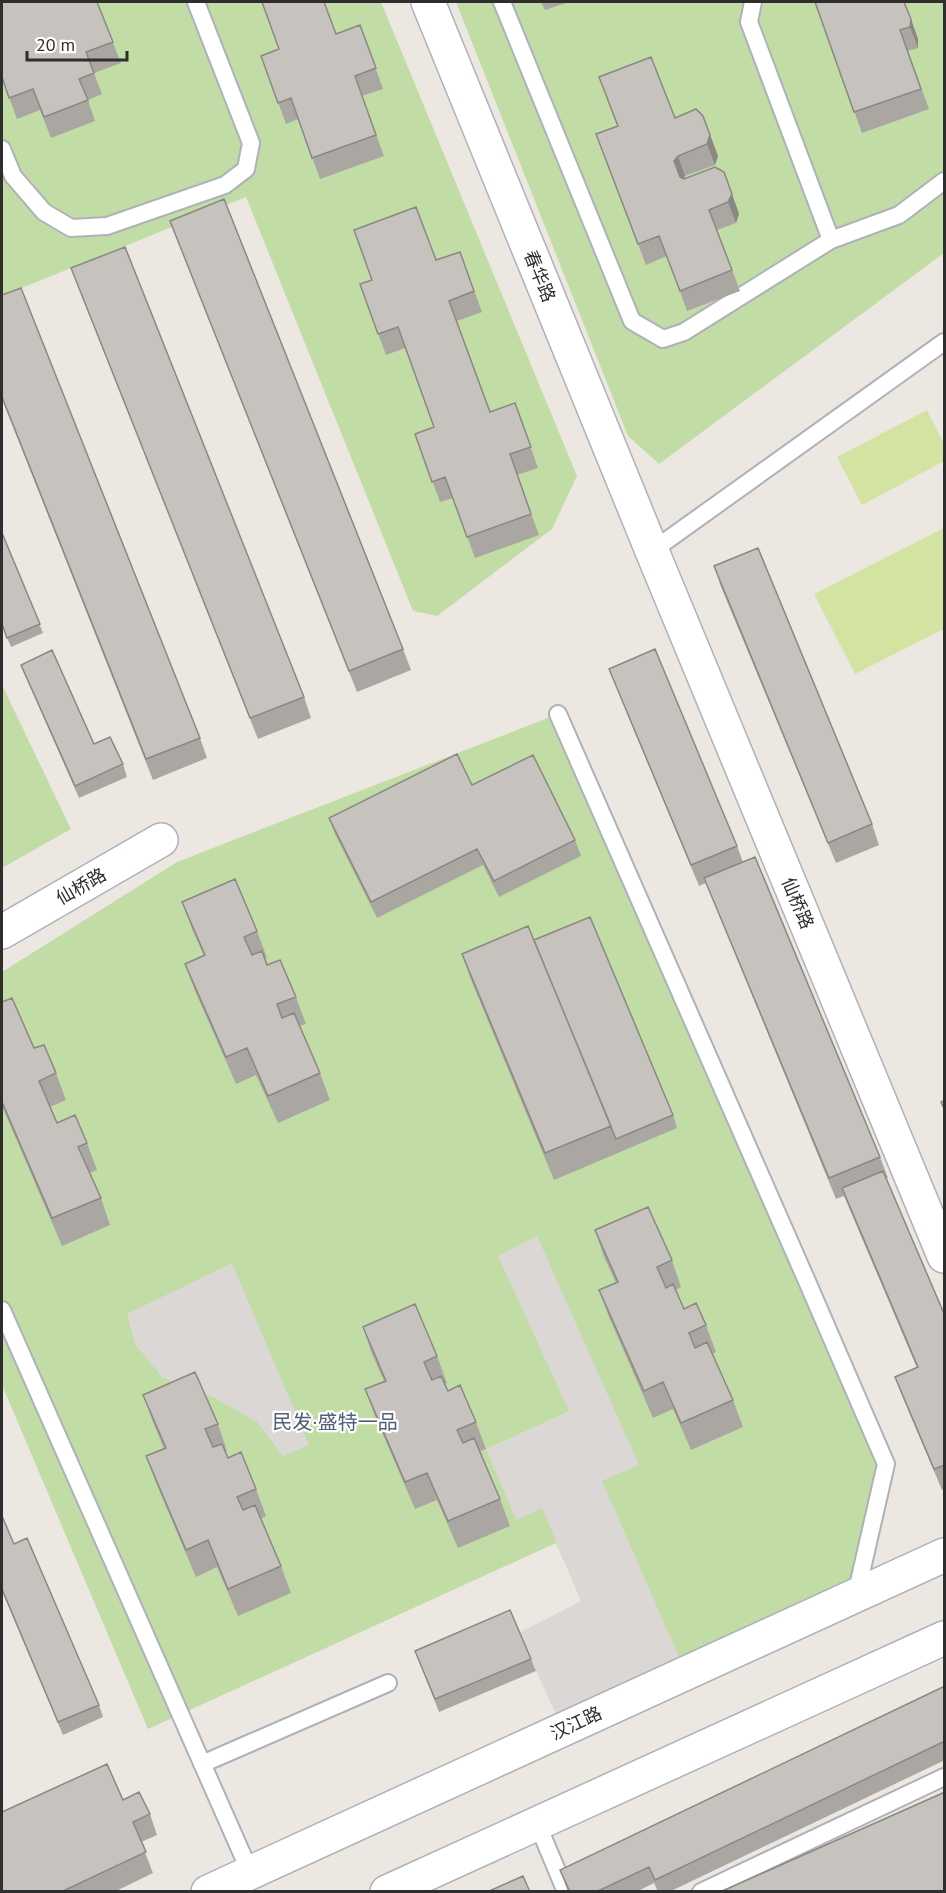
<svg xmlns="http://www.w3.org/2000/svg" width="946" height="1893" viewBox="0 0 946 1893" font-family="'PT Sans','Noto Sans SC',sans-serif">
	<style>
		.green { fill: #c1dda5 }
		.pitch { fill: #d2e3a2 }
		.plaza { fill: #dad7d4 }
		.lines { fill: none; stroke-linecap: round; stroke-linejoin: round }
		.service-casing { stroke: #aeb2b8; stroke-width: 20 }
		.minor-casing { stroke: #aeb2b8; stroke-width: 36 }
		.secondary-casing { stroke: #aeb2b8; stroke-width: 36 }
		.service { stroke: #fff; stroke-width: 16 }
		.minor { stroke: #fff; stroke-width: 33 }
		.secondary { stroke: #fff; stroke-width: 33 }
		.wall { fill: #aaa7a3 }
		.shaded-wall { fill: #8b8884 }
		.building { fill: #c6c2bd; stroke: #8b8884; stroke-width: 1.5 }
		.labels { text-anchor: middle; dominant-baseline: central; stroke-width: 4.5; stroke-linejoin: round; paint-order: stroke }
		.street-label { font-size: 18px; fill: #2e2e2e; stroke: #fff }
		.neighbourhood-label { font-size: 20px; fill: #52607a; stroke: #fff }
	</style>
	<rect width="100%" height="100%" fill="#ede7e2"/>
	<path class="green" d="M2 2H381L577 476 552 529 437 616 413 611 246 197 2 296Z
		M456 2H944V253L659 464 628 436Z
		M2 685 71 829 2 868Z
		M558 714 886 1464 856 1595 618 1704 582 1602 556 1543 148 1729 2 1385V972L177 862Z"/>
	<path class="pitch" d="M927 410 944 444V461L862 505 837 457Z
		M944 528V629L855 674 814 594Z"/>
	<path class="plaza" d="M537 1236 639 1465 602 1481 686 1673 563 1730 519 1633 581 1601 542 1508 516 1520 486 1449 569 1411 498 1256Z
		M232 1263 309 1445 283 1456 257 1422 215 1398 163 1378 135 1344 127 1314Z"/>
	<g class="lines">
		<defs>
			<path id="service" d="M502 2 632 321 663 339 684 332 831 240 899 215 944 181
				M753 2 749 22 831 240
				M2 149 13 176 44 212 71 228 107 226 225 185 246 169 251 143 196 2
				M652 551 944 342
				M558 714 806 1279 886 1464 856 1595
				M2 1310 250 1872
				M202 1764 388 1683
				M537 1823 566 1892
				M701 1892 944 1777"/>
			<path id="minor" d="M428 2 652 551 944 1256
				M2 932 161 840"/>
			<path id="secondary" d="M208 1892 944 1555
				M387 1892 944 1638"/>
		</defs>
		<use href="#service" class="service-casing"/>
		<use href="#minor" class="minor-casing"/>
		<use href="#secondary" class="secondary-casing"/>
		<use href="#service" class="service"/>
		<use href="#minor" class="minor"/>
		<use href="#secondary" class="secondary"/>
	</g>
	<path class="wall" d="M97 2 121 63 94 73 102 94 88 100 95 121 51 138 40 110 17 119 2 78Z
		M541 2H569L545 10Z
		M815 2H904L918 39V48L908 51 929 109 862 133Z
		M360 25 383 89 362 96 384 156 320 179 298 119 286 124 261 56 279 49 336 34Z
		M599 77 675 118 703 116 718 156 715 165 685 176 684 179 724 172 739 214 736 223 717 230 740 291 687 311 667 256 646 265 596 134 617 126Z
		M170 221 403 649 411 670 357 692Z
		M460 252 482 312 457 321 490 412 515 403 538 468 517 475 539 535 475 558 453 498 440 502 415 434 434 427 405 348 386 355 360 284 436 260Z
		M71 268 304 697 311 718 258 739Z
		M2 295 200 738 207 758 153 780 2 399Z
		M2 533 43 633 11 647 2 626Z
		M714 566 872 824 879 845 836 863 721 587Z
		M21 665 94 744 123 764 127 777 79 798 26 677Z
		M609 669 737 846 743 862 880 1157 888 1178H886L945 1316V1489L942 1490 903 1398 895 1377 917 1368 844 1196 836 1199 706 883 699 886 617 689Z
		M472 785 575 840 581 856 499 897 483 865 377 918 335 834 329 818Z
		M182 902 257 931 267 958 265 959 267 965 296 997 306 1024 300 1026 320 1073 330 1100 278 1123 256 1075 236 1084 195 991 185 964 204 956 192 929Z
		M534 940 673 1115 677 1128 554 1180 471 980 462 954Z
		M2 1002 34 1048 56 1073 66 1100 50 1107 57 1123 87 1143 97 1170 90 1173 101 1198 110 1225 62 1246 2 1106Z
		M595 1230 672 1260 681 1287 676 1290 684 1309 706 1325 716 1352 712 1354 733 1400 743 1427 691 1450 673 1409 653 1418 609 1317 599 1290 616 1283 604 1257Z
		M363 1327 437 1356 447 1383 445 1384 448 1391 476 1422 486 1449 480 1451 500 1499 510 1526 458 1548 437 1500 415 1509 375 1416 365 1389 384 1381 372 1354Z
		M143 1395 218 1424 227 1451 225 1452 228 1458 256 1489 266 1516 261 1519 281 1566 291 1593 238 1616 217 1567 196 1577 156 1483 146 1456 164 1449 153 1422Z
		M2 1516 14 1544 99 1705 103 1717 63 1735 2 1591Z
		M415 1651 531 1659 536 1671 439 1712Z
		M945 1686V1760L669 1892H658L654 1883 636 1892H568L560 1870Z
		M123 1800 150 1814 157 1835 141 1842 153 1873 114 1892H2Z"/>
	<path class="shaded-wall" d="M911 19 918 39V48L910 27Z
		M710 135 718 156 715 165 707 144Z
		M678 156 685 176 682 182 674 161Z
		M732 194 739 214 736 223 728 202Z"/>
	<path class="building" d="M2 2H97L113 42 86 52 94 73 79 79 88 100 44 117 33 89 9 98 2 77Z
		M262 2H324L336 34 360 25 376 68 355 76 376 135 312 158 291 98 278 103 261 56 279 49Z
		M815 2H904L911 19 910 27 900 30 921 89 854 112Z
		M651 57 675 118 696 109 703 116 710 135 707 144 678 156 674 161 680 177 684 179 715 167 724 172 732 194 728 202 709 210 732 270 680 291 659 236 638 244 596 134 618 126 599 77Z
		M224 199 403 649 349 671 170 221Z
		M416 207 436 260 460 252 474 291 449 301 490 412 515 403 531 447 510 454 531 514 467 537 445 477 432 482 415 434 434 427 398 327 378 334 360 284 372 280 354 230Z
		M125 247 304 697 250 718 71 268Z
		M21 288 200 738 146 759 2 397V295Z
		M2 533 40 624 7 638 2 624Z
		M758 548 872 824 828 843 714 566Z
		M655 649 737 846 691 865 609 669Z
		M52 650 94 744 110 737 123 764 75 786 21 665Z
		M457 754 472 785 533 755 575 840 494 881 477 849 371 902 329 818Z
		M755 857 880 1157 829 1178 704 878Z
		M235 879 257 931 244 937 252 955 262 951 267 965 280 960 296 997 277 1004 282 1018 294 1013 320 1073 268 1096 247 1048 226 1057 185 964 205 955 182 902Z
		M590 917 673 1115 616 1139 534 940Z
		M528 926 611 1126 545 1153 462 954Z
		M12 998 34 1048 44 1045 56 1073 39 1081 57 1123 75 1115 87 1143 78 1147 101 1198 52 1218 2 1102V1002Z
		M945 1100V1111L941 1102Z
		M883 1171 945 1316V1465L934 1469 895 1377 918 1367 842 1188Z
		M648 1207 672 1260 657 1267 666 1288 673 1284 684 1309 696 1303 706 1325 689 1333 695 1348 707 1342 733 1400 681 1423 663 1382 644 1391 599 1290 618 1282 595 1230Z
		M415 1304 437 1356 424 1362 432 1380 441 1376 448 1391 460 1385 476 1422 457 1430 463 1443 474 1438 500 1499 448 1521 427 1473 405 1482 365 1389 386 1381 363 1327Z
		M195 1372 218 1424 205 1429 213 1447 222 1444 228 1458 241 1452 256 1489 237 1497 243 1510 255 1505 281 1566 228 1589 208 1540 186 1550 146 1456 166 1448 143 1395Z
		M2 1516 14 1544 27 1538 99 1705 58 1722 2 1589Z
		M510 1610 531 1659 435 1699 415 1651Z
		M945 1686V1741L655 1880 649 1867 596 1892H570L560 1870Z
		M107 1764 123 1800 139 1792 150 1814 133 1822 146 1852 61 1892H2V1812Z
		M945 1792V1892H720Z
		M523 1876 530 1892H487Z"/>
	<g class="labels">
		<g class="street-label">
			<text transform="translate(540 276) rotate(68)">春华路</text>
			<text transform="translate(81 886) rotate(-30)">仙桥路</text>
			<text transform="translate(798 903) rotate(67)">仙桥路</text>
			<text transform="translate(576 1723) rotate(-25)">汉江路</text>
		</g>
		<g class="neighbourhood-label">
			<text x="335" y="1422">民发·盛特一品</text>
		</g>
	</g>
	<rect width="946" height="1893" fill="none" stroke="#2e2e2e" stroke-width="6"/>
	<path d="M27 51v9h100v-9" fill="none" stroke="#2e2e2e" stroke-width="3"/>
	<text x="36" y="51" font-size="18" fill="#2e2e2e" stroke="#ffffff" stroke-width="4.5" paint-order="stroke">20 m</text>
</svg>
